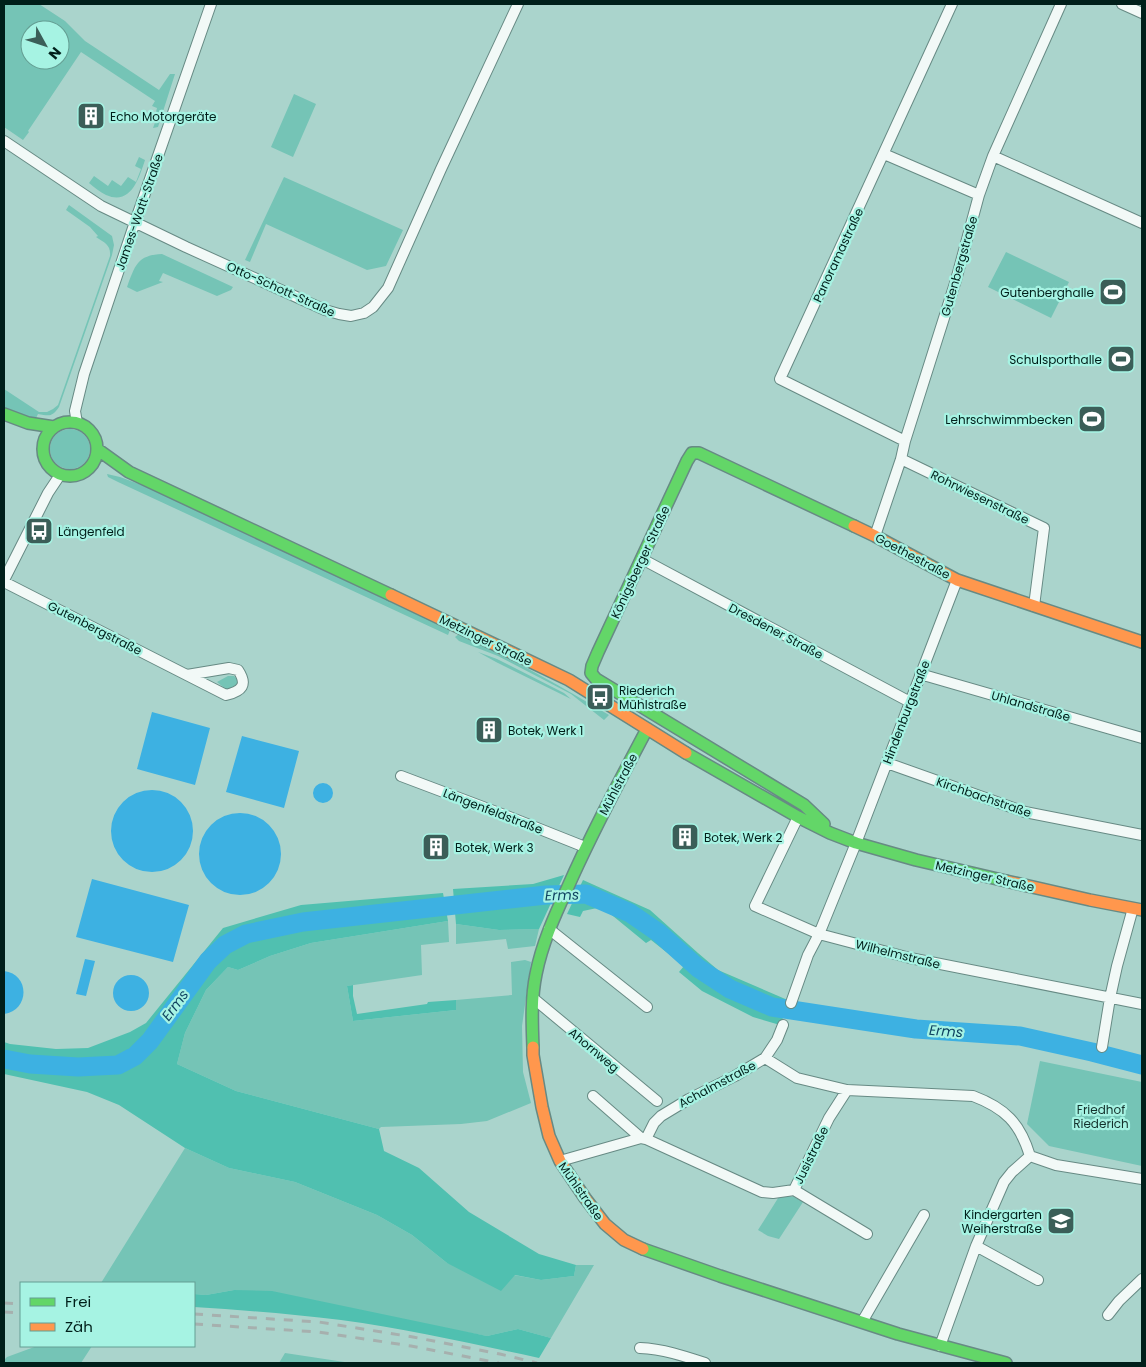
<svg xmlns="http://www.w3.org/2000/svg" width="1146" height="1367" viewBox="0 0 1146 1367" font-family="Poppins,sans-serif">
	<style>
		.green { fill: #75c4b6; fill-rule: evenodd }
		.forest { fill: #50c0b0 }
		.water { fill: #3db1e2 }
		.lines { fill: none; stroke-linecap: round; stroke-linejoin: round }
		.river { stroke: #3db1e2; stroke-width: 19 }
		.street-casing { stroke: #678a84; stroke-width: 12 }
		.fast-casing { stroke: #678a84; stroke-width: 14 }
		.slow-casing { stroke: #678a84; stroke-width: 14 }
		.street { stroke: #f2f9f7; stroke-width: 10 }
		.fast { stroke: #63d668; stroke-width: 11 }
		.slow { stroke: #ff974d; stroke-width: 11 }
		.rail { stroke: #a6b0ae; stroke-width: 3; stroke-dasharray: 9 9; stroke-linecap: butt }
		.labels { text-anchor: middle; dominant-baseline: central; stroke-width: 4.5; stroke-linejoin: round; paint-order: stroke }
		.poi-label { font-size: 12px; fill: #001f1a; stroke: #a6f3e3; text-anchor: start }
		.street-label { font-size: 12px; fill: #001f1a; stroke: #a6f3e3 }
		.park-label { font-size: 12px; fill: #14312c; stroke: #a6f3e3 }
		.water-label { font-size: 14px; font-style: italic; fill: #0f4260; stroke: #a6f3e3 }
	</style>
	<rect width="100%" height="100%" fill="#aad4cc"/>
	<path class="green" d="M4 4H39L65 21 85 41 159 90 170 74H175L158 127 153 128 158 114 156 112 157 108 152 106 155 101 81 52 28 131 29 132 23 140 4 127ZM30 30H60V60H30Z
		M294 94 316 104 293 157 271 147Z
		M139 157 145 160C139 178 131 206 106 195 100 192 94 187 89 183L94 176 108 186 112 180 121 186 128 177 136 182 141 169 135 166Z
		M284 177 403 230 386 266 367 270 266 224 250 262 245 260Z
		M69 205 112 236 114 245 112 255 59 407C52 417 50 416 38 414L35 420 4 409V389L39 412H47L53 409 58 405 110 256C111 245 105 243 96 237L98 236 90 227 66 210Z
		M1006 252 1069 282 1051 318 988 287Z
		M162 254 233 287 231 290 217 296 163 273 159 281 163 282 137 292 127 287C135 266 137 255 162 254Z
		M50 449a20 20 0 1 1 40 0a20 20 0 1 1-40 0Z
		M107 474 120 477 147 487 450 630 448 635 118 482 108 477Z
		M459 634C511 658 560 686 609 715L604 720 571 694 498 656 459 641 455 637Z
		M478 652 497 659 564 693 571 699 496 662Z
		M228 676H234L238 680 239 684 228 691 217 682Z
		M448 921 449 942 421 945 422 975 347 986 353 1021 456 1010V1000L512 995 511 962 525 960 531 962 522 1026 523 1072 531 1103 487 1121 461 1124 381 1127 379 1129 236 1091 177 1064 185 1033 206 990 228 967 238 970 270 956 311 943Z
		M456 924 499 930 539 929 535 946 508 949 506 939 456 944Z
		M1040 1061 1142 1082V1166L1049 1146 1027 1124Z
		M185 1148 229 1168 295 1182 377 1215 412 1235 447 1263 541 1280 574 1276 576 1265H594L551 1338 518 1329 487 1336 234 1290 206 1295 194 1294V1283H101Z
		M780 1195 794 1197 803 1202 779 1239 768 1236 758 1230Z
		M37 1346H92L81 1363H4V1360L7 1357Z
		M285 1353 351 1363H279Z"/>
	<path class="forest" d="M564 875 539 929 499 930 456 924 453 889 533 884Z
		M583 880 650 910 698 953 718 970 790 1001 780 1025 753 1017 702 991 679 972 684 966 651 940 646 943 602 907 583 911 580 917 567 914Z
		M443 893 448 921 311 943 270 956 238 970 228 967 206 990 185 1033 177 1064 236 1091 379 1129 384 1151 419 1168 469 1212 539 1254 576 1265 574 1276 541 1280 515 1275 501 1291 447 1263 412 1235 377 1215 295 1182 229 1168 185 1148 119 1105 87 1092 4 1074V1042L10 1044 56 1049 88 1048 130 1032 146 1023 223 928 301 905Z
		M353 985V996L357 1014 427 1004 428 1002 456 1000V1010L353 1021 347 986Z
		M234 1290 272 1291 487 1336 518 1329 551 1338 539 1358C473 1344 408 1329 341 1320 292 1314 243 1310 194 1307V1294L206 1295Z"/>
	<path class="water" d="M152 712 210 728 195 785 137 769Z
		M242 736 299 751 284 808 226 792Z
		M313 793a10 10 0 1 1 20 0a10 10 0 1 1-20 0Z
		M111 831a41 41 0 1 1 82 0a41 41 0 1 1-82 0Z
		M199 854a41 41 0 1 1 82 0a41 41 0 1 1-82 0Z
		M92 879 189 905 173 962 76 937Z
		M85 959 95 961 86 996 76 994Z
		M4 971C30 974 30 1010 4 1014Z
		M113 993a18 18 0 1 1 36 0a18 18 0 1 1-36 0Z"/>
	<g class="lines">
		<path class="river" d="M4 1059 30 1064 78 1067 118 1065 135 1056 150 1041 208 961 225 945 246 934 303 922 546 895 586 894 630 913 659 933 698 968 730 989 772 1007 916 1029 1020 1036 1092 1052 1142 1065"/>
		<defs>
			<path id="street" d="M1122 4 1142 13
				M4 141 101 206 186 247 325 310 339 314 351 316 364 313 373 307 388 288 441 169 518 4
				M884 154 979 195
				M993 156 1142 223
				M77 423 75 411 84 374 135 222 211 4
				M905 441 780 379 952 4
				M901 459 1044 528 1034 606
				M875 536 901 459 905 441 956 280 979 195 993 156 1061 4
				M642 559 910 702
				M4 580 48 493 60 475
				M4 582 226 695C242 691 248 685 238 670L229 668 187 675
				M920 674 1142 738
				M887 763 1025 812 1142 835
				M401 776 507 816 585 847
				M798 817 755 906 819 934 910 958 1142 1004
				M549 929 647 1007
				M533 998 657 1101
				M791 1003 808 955 819 934 856 843 957 580
				M1102 1047 1110 998 1117 966 1133 908
				M765 1058 797 1078 847 1090
				M593 1096 641 1138
				M646 1139 654 1123 661 1116 689 1099 735 1076 765 1058 777 1040 783 1025
				M1030 1156 1056 1165 1142 1179
				M560 1161 641 1138 646 1139 762 1192 773 1193 794 1190 829 1118 847 1090 973 1096C1005 1108 1020 1123 1030 1156
				M794 1190 867 1234
				M976 1246 1038 1280
				M1108 1315 1119 1301 1142 1279
				M862 1322 924 1215
				M940 1346 976 1246 1004 1182 1012 1172 1030 1156
				M640 1348C663 1349 684 1356 705 1363"/>
			<path id="fast" d="M4 414 28 423 54 427
				M43 449a27 27 0 1 1 54 0a27 27 0 1 1-54 0Z
				M97 449 129 472 391 595
				M686 753 798 817 830 833 856 843 916 860 1006 881
				M824 824 804 805 596 679 591 673 592 666 598 652 687 461 692 453H699L854 526
				M533 1047C532 1023 531 998 536 974 542 944 554 917 567 889 591 834 619 782 647 729
				M643 1249 720 1276 898 1334 1006 1363"/>
			<path id="slow" d="M854 526 875 536 957 580 1142 642
				M391 595 569 680 686 753
				M1006 881 1090 900 1142 910
				M533 1047V1055L542 1107 549 1136 560 1161 585 1198 605 1224 624 1240 643 1249"/>
		</defs>
		<use href="#street" class="street-casing"/>
		<use href="#fast" class="fast-casing"/>
		<use href="#slow" class="slow-casing"/>
		<use href="#street" class="street"/>
		<use href="#fast" class="fast"/>
		<use href="#slow" class="slow"/>
		<path class="rail" d="M4 1303 21 1304
			M4 1312 21 1313
			M194 1314 319 1322 413 1337 500 1354 537 1363
			M194 1324 318 1332 411 1346 499 1363"/>
	</g>
	<defs>
		<symbol id="building-square" viewBox="-11 -11 22 22"><rect x="-9" y="-9" width="18" height="18" rx="4" fill="#3b5e58" stroke="#a6f3e3"/><path d="M-4-6H4V6H1V3H-1V6H-4ZM-2.5-4.3h1.7v1.8h-1.7ZM.8-4.3h1.7v1.8H.8ZM-2.5-1h1.7V.8h-1.7ZM.8-1h1.7V.8H.8Z" fill="#fff"/></symbol>
		<symbol id="stadium-square" viewBox="-11 -11 22 22"><rect x="-9" y="-9" width="18" height="18" rx="4" fill="#3b5e58" stroke="#a6f3e3"/><path d="M0-5a6.5 5 0 1 0 0 10a6.5 5 0 1 0 0-10ZM-3.5-1.8h7v3.6h-7Z" fill="#fff"/></symbol>
		<symbol id="bus-square" viewBox="-11 -11 22 22"><rect x="-9" y="-9" width="18" height="18" rx="4" fill="#3b5e58" stroke="#a6f3e3"/><path d="M-5-6H5V4H4V6H2V4H-2V6H-4V4H-5ZM-3.5-4V0h7V-4ZM-3.5 1.2v1.5H-2V1.2ZM2 1.2v1.5H3.5V1.2Z" fill="#fff"/></symbol>
		<symbol id="school-square" viewBox="-11 -11 22 22"><rect x="-9" y="-9" width="18" height="18" rx="4" fill="#3b5e58" stroke="#a6f3e3"/><path d="M0-5L7-2L0 1L-7-2ZM-4 1L0 2.5L4 1V4Q0 6-4 4Z" fill="#fff"/></symbol>
	</defs>
	<g fill-rule="evenodd">
		<use href="#building-square" x="75" y="100" width="32" height="32"/>
		<use href="#stadium-square" x="1097" y="276" width="32" height="32"/>
		<use href="#stadium-square" x="1105" y="343" width="32" height="32"/>
		<use href="#stadium-square" x="1076" y="403" width="32" height="32"/>
		<use href="#bus-square" x="23" y="515" width="32" height="32"/>
		<use href="#bus-square" x="584" y="681" width="32" height="32"/>
		<use href="#building-square" x="473" y="714" width="32" height="32"/>
		<use href="#building-square" x="669" y="821" width="32" height="32"/>
		<use href="#building-square" x="420" y="831" width="32" height="32"/>
		<use href="#school-square" x="1045" y="1205" width="32" height="32"/>
	</g>
	<g class="labels">
		<g class="poi-label">
			<text x="110" y="116">Echo Motorgeräte</text>
			<text x="1094" y="292" text-anchor="end">Gutenberghalle</text>
			<text x="1102" y="359" text-anchor="end">Schulsporthalle</text>
			<text x="1073" y="419" text-anchor="end">Lehrschwimmbecken</text>
			<text x="58" y="531">Längenfeld</text>
			<text x="619" y="690">Riederich<tspan x="619" dy="14">Mühlstraße</tspan></text>
			<text x="508" y="730">Botek, Werk 1</text>
			<text x="704" y="837">Botek, Werk 2</text>
			<text x="455" y="847">Botek, Werk 3</text>
			<text x="1042" y="1214" text-anchor="end">Kindergarten<tspan x="1042" dy="14">Weiherstraße</tspan></text>
		</g>
		<g class="street-label">
			<text transform="translate(139 212) rotate(-71)">James-Watt-Straße</text>
			<text transform="translate(838 255) rotate(-65)">Panoramastraße</text>
			<text transform="translate(959 266) rotate(-74)">Gutenbergstraße</text>
			<text transform="translate(281 289) rotate(24)">Otto-Schott-Straße</text>
			<text transform="translate(980 497) rotate(26)">Rohrwiesenstraße</text>
			<text transform="translate(913 556) rotate(28)">Goethestraße</text>
			<text transform="translate(640 562) rotate(-65)">Königsberger Straße</text>
			<text transform="translate(95 628) rotate(27)">Gutenbergstraße</text>
			<text transform="translate(776 631) rotate(28)">Dresdener Straße</text>
			<text transform="translate(486 640) rotate(26)">Metzinger Straße</text>
			<text transform="translate(1031 706) rotate(16)">Uhlandstraße</text>
			<text transform="translate(906 712) rotate(-69)">Hindenburgstraße</text>
			<text transform="translate(618 784) rotate(-62)">Mühlstraße</text>
			<text transform="translate(984 797) rotate(19)">Kirchbachstraße</text>
			<text transform="translate(493 811) rotate(21)">Längenfeldstraße</text>
			<text transform="translate(985 876) rotate(13)">Metzinger Straße</text>
			<text transform="translate(898 954) rotate(14)">Wilhelmstraße</text>
			<text transform="translate(594 1050) rotate(40)">Ahornweg</text>
			<text transform="translate(717 1084) rotate(-28)">Achalmstraße</text>
			<text transform="translate(811 1155) rotate(-64)">Jusistraße</text>
			<text transform="translate(581 1191) rotate(55)">Mühlstraße</text>
		</g>
		<g class="park-label">
			<text x="1101" y="1109">Friedhof<tspan x="1101" dy="14">Riederich</tspan></text>
		</g>
		<g class="water-label">
			<text transform="translate(562 895) rotate(-2)">Erms</text>
			<text transform="translate(175 1005) rotate(-53)">Erms</text>
			<text transform="translate(946 1031) rotate(4)">Erms</text>
		</g>
	</g>
	<rect width="1146" height="1367" fill="none" stroke="#001f1a" stroke-width="10"/>
	<rect x="20" y="1282" width="175" height="65" fill="#a6f3e3" stroke="#649e93"/>
	<rect x="30" y="1298" width="25" height="8" fill="#63d668" stroke="#649e93"/>
	<text x="65" y="1307" font-size="15" fill="#001f1a">Frei</text>
	<rect x="30" y="1323" width="25" height="8" fill="#ff974d" stroke="#649e93"/>
	<text x="65" y="1332" font-size="15" fill="#001f1a">Zäh</text>
	<g transform="translate(45 45) rotate(130)"><circle r="24" fill="#a6f3e3" stroke="#649e93"/>
	<path d="M0-4L9 19L0 12L-9 19Z" fill="#3b5e58"/>
	<text y="-8" font-size="14" font-weight="bold" text-anchor="middle" fill="#001f1a">N</text>
	</g>
</svg>
